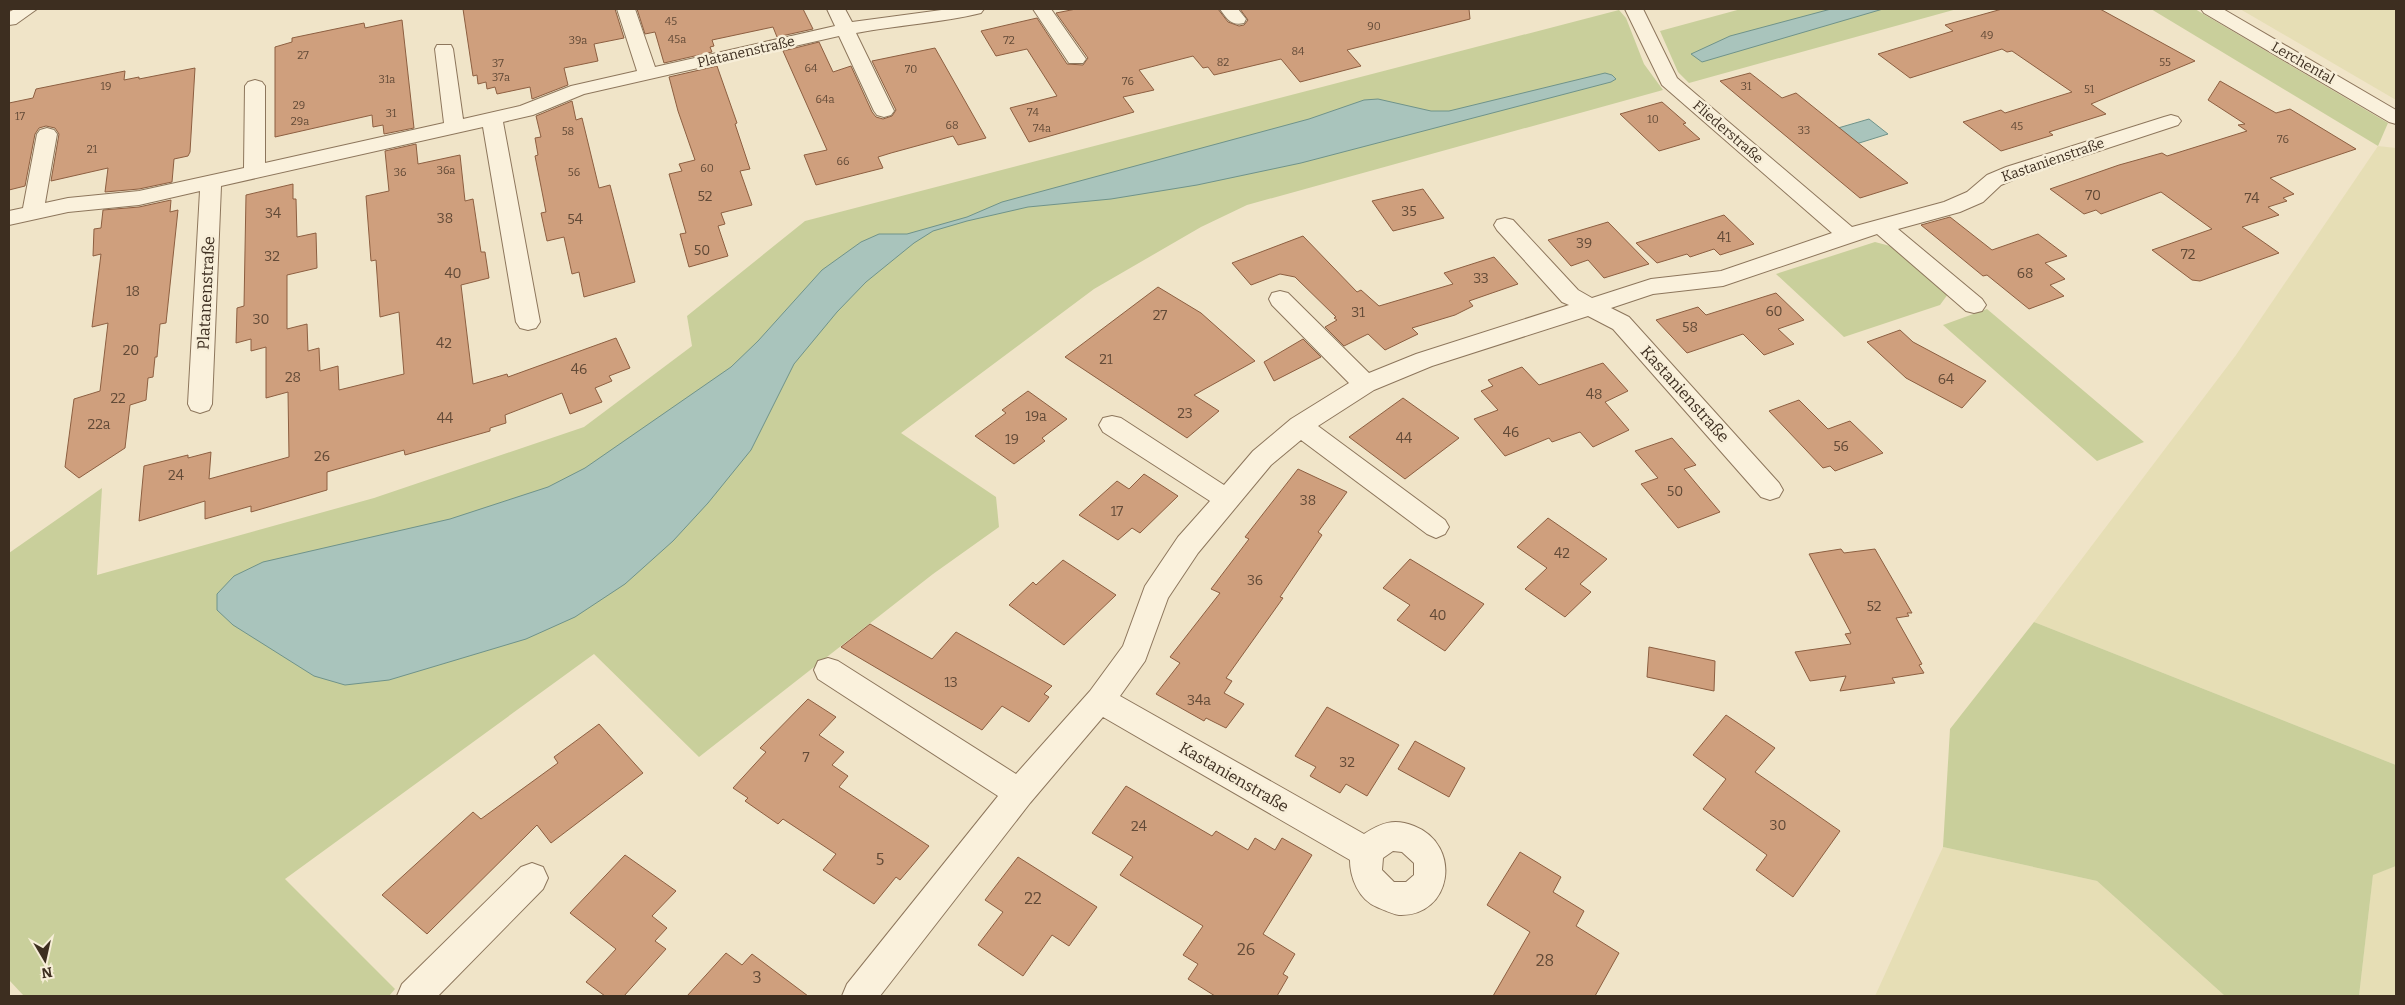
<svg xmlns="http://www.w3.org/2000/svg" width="2405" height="1005" viewBox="0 0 2405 1005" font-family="Bitter,serif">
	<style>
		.farmland { fill: #e6deb5 }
		.green { fill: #c9cf9b }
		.water { fill: #a9c4bc; stroke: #6f938a }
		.building { fill: #cf9f7d; stroke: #8d5f41 }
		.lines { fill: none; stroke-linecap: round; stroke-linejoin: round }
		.minor-casing { stroke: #8d765c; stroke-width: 2 }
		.minor { fill: #faf1dc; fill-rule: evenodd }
		.labels { text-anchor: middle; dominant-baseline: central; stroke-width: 5; stroke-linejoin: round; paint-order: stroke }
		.far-number-label { font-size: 11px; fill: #624a37 }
		.far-street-label { font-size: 14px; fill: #3d2e20; stroke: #f7eed8 }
		.number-label { font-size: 14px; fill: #624a37 }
		.street-label { font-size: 16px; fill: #3d2e20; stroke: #f7eed8 }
		.near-number-label { font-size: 16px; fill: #624a37 }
	</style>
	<rect width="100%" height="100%" fill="#f0e4c8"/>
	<path class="farmland" d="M2240 9H2396V100Z
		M2378 146 2396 148V765L2034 622 2236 355Z
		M1943 847 2097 881 2225 996H1875Z
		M2396 866V996H2359L2373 874Z"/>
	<path class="green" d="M1741 9H1957L1689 83 1678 72 1660 31Z
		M2151 9H2195L2388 123 2378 146Z
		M1619 10 1626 18 1644 64 1663 90 1247 205 1201 227 1094 289 901 433 996 497 999 527 933 574 699 757 594 654 285 879 395 989 389 996H24L9 980V553L102 488 97 575 374 498 584 427 692 346 687 316 805 221Z
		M1875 242 1894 247 1948 294 1940 305 1844 337 1776 274Z
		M1987 309 2144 442 2097 461 1943 325Z
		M2034 622 2396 765V866L2373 875 2359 996H2225L2097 881 1943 847 1950 729Z"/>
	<path class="water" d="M1831 9H1883L1702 62 1691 54 1730 36Z
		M1605 73 1612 75 1616 79 1611 82 1301 163 1197 185 1111 199 1028 207 967 221 933 231 914 243 866 282 837 312 794 364 751 450 708 503 673 541 625 584 575 617 526 639 389 680 345 685 314 676 233 625 217 610V594L234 576 263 562 450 519 548 487 585 468 731 367 758 341 822 270 861 242 879 234H907L967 217 1002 202 1309 119 1364 100 1378 99 1431 111H1449Z
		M1869 119 1888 134 1856 144 1838 128Z"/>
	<path class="building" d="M463 9H615L624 38 594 44 598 61 564 68 568 85 532 99 530 87 497 94 495 87 487 89 486 82 478 84 477 75 473 76Z
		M637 9H803L813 29 777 37 773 27 712 40 714 46 710 47 712 52 664 63 655 32 645 34Z
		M1076 9H1218L1228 22 1239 26 1244 25 1248 20 1240 9H1469L1470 19 1347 50 1361 66 1300 82 1281 59 1214 75 1208 67 1203 68 1193 56 1139 70 1154 90 1123 97 1134 112 1029 142 1010 108 1057 96 1027 49 996 56 981 31 1037 18 1067 64 1083 65 1088 58 1056 13Z
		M2002 9H2100L2195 61 2091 104 2106 114 2049 132 2053 135 2001 151 1963 122 2001 110 2005 113 2072 92 2012 51 2007 52 2002 49 1910 78 1878 54 1953 31 1945 25Z
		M402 20 414 128 384 134 383 125 373 127 372 115 275 137V47L292 42V38L364 23 365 28Z
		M819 42 833 72 851 66 872 112 876 117 883 119 892 116 896 110 872 61 935 48 986 138 958 145 953 136 891 153 878 157 883 168 816 185 804 155 827 150 783 51Z
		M717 66 737 123 735 124 750 169 740 171 752 205 721 213 725 224 718 226 728 256 689 267 680 234 686 233 669 174 682 171 679 164 695 160 678 111 669 77Z
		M195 68 190 152 188 156 174 159 172 182 139 189 105 192 108 168 51 181 59 134 55 128 46 126 39 128 35 134 25 186 9 190V103L33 98 36 89 125 71 124 80 139 77V79Z
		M1750 73 1782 98 1796 93 1908 183 1860 198 1720 81Z
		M2220 81 2276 113 2290 109 2356 149 2270 178 2294 194 2283 198 2287 201 2268 207 2279 215 2242 227 2279 253 2200 281 2192 280 2152 250 2212 229 2161 192 2101 214 2096 210 2084 214 2050 189 2119 165 2162 153 2167 156 2247 131 2238 125 2245 124 2208 100Z
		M572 101 576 120 582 118 599 188 610 185 635 282 584 297 579 272 572 274 564 237 547 241 541 213 546 212 535 156 538 155 535 138 541 137 536 116Z
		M1662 102 1686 123 1683 124 1700 139 1659 151 1620 114Z
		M416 144 418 164 460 155 465 201 473 199 481 252H485L489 278 461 285 473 384 507 374 508 377 616 338 630 368 609 376 612 381 595 388 602 402 570 414 562 393 505 415 506 423 490 428V431L405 455 404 450 327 472V490L251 512V506L205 519V501L139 521 144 466 188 455V458L211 452 209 479 289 457 288 392 266 398V347L251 351V339L236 343 237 308 244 306 246 195 293 184V199H296L297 237 316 233 317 268 287 275V329L307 324 308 351 319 348 320 371 338 366 339 390 404 374 399 312 380 317 376 260 371 261 366 196 389 191 385 151Z
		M1423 189 1444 218 1393 231 1372 201Z
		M171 200 170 212 178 210 166 323 160 324 157 357H155L153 377 148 378 146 400 130 405 125 448 79 478 65 467 74 399 100 391 108 323 92 327 101 254 93 256 94 229 101 228 103 210 139 207Z
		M1724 215 1754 244 1720 255 1714 249 1690 257 1687 254 1657 263 1636 243Z
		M1950 217 1992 250 2038 234 2067 256 2045 263 2065 279 2050 285 2064 296 2029 309 1987 275 1983 276 1921 225Z
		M1608 222 1649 264 1604 278 1588 260 1571 266 1548 240Z
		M1303 236 1357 292 1361 290 1379 306 1453 284 1444 273 1494 257 1518 284 1469 301 1473 306 1455 315 1412 328 1418 334 1385 350 1368 334 1344 346 1325 327 1337 320 1334 318 1336 317 1295 277 1280 274 1251 285 1232 263Z
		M1158 287 1201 313 1255 361 1194 395 1219 411 1187 438 1065 357Z
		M1776 293 1804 320 1778 329 1794 344 1764 355 1743 334 1687 353 1656 320 1698 307 1706 315Z
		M1900 330 1913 342 1986 381 1962 408 1906 378 1867 342Z
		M1303 339 1321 357 1274 381 1264 362Z
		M1603 363 1628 391 1605 402 1629 430 1593 447 1580 432 1552 442 1549 438 1505 456 1474 419 1498 410 1481 391 1493 386 1488 380 1522 367 1539 385Z
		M1028 391 1067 419 1042 438 1045 441 1014 464 975 436 1006 413 1002 410Z
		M1403 398 1459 438 1405 479 1349 437Z
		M1799 400 1828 429 1850 421 1883 453 1835 471 1830 466 1823 468 1769 411Z
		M1672 438 1696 465 1684 469 1720 512 1678 528 1641 484 1658 478 1635 451Z
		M1298 469 1347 492 1318 532 1322 535 1280 597 1283 598 1226 678 1232 681 1224 693 1244 704 1226 728 1206 718 1204 721 1156 694 1180 663 1170 657 1220 593 1211 589 1249 539 1245 537Z
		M1144 474 1178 496 1140 533 1132 528 1118 540 1079 515 1117 481 1129 489Z
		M1548 518 1607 559 1580 584 1591 592 1565 617 1525 589 1547 568 1517 547Z
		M1841 549 1844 553 1875 549 1912 613H1907L1909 616 1896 618 1922 664 1919 665 1924 673 1892 678 1895 683 1840 691 1846 676 1810 681 1795 652 1851 644 1845 634 1851 633 1809 554Z
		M1410 559 1484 604 1445 651 1397 620 1410 605 1383 588Z
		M1063 560 1116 595 1064 645 1009 605 1033 582 1036 585Z
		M870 624 932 659 956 632 1052 686 1044 694 1049 697 1029 722 1002 706 982 730 841 647Z
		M1649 647 1715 661 1714 691 1647 677Z
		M808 699 836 717 819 735 844 752 832 765 848 776 839 787 929 846 900 880 896 877 874 904 823 870 836 854 783 819 778 824 745 801 748 798 733 788 766 752 760 748Z
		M1327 707 1399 745 1367 796 1346 784 1340 793 1310 776 1316 767 1295 756Z
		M1726 715 1775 748 1755 772 1840 831 1793 897 1756 870 1767 855 1703 809 1726 779 1693 755Z
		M599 724 643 773 551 843 537 825 427 934 382 895 473 812 481 819 558 763 554 757Z
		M1415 741 1465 768 1449 797 1398 769Z
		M1126 786 1212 836 1216 831 1248 850 1255 838 1275 850 1282 838 1312 855 1263 934 1295 954 1283 974 1288 977 1277 996H1215L1188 979 1198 964 1183 955 1203 926 1120 875 1133 857 1092 833Z
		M1520 852 1561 877 1553 892 1584 911 1576 926 1619 953 1595 996H1493L1530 932 1487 905Z
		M625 855 676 891 652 916 667 928 655 941 666 949 624 996H605L586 982 616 949 570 913Z
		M1018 857 1097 907 1069 946 1052 935 1023 976 978 945 1003 912 985 900Z
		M726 953 742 965 752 954 808 996H687Z"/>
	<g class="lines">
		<defs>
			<path id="minor" d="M15 9H37L16 24 9 25V12Z
				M617 9H635L655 67 835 26 827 9H845L852 22 949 9H984L981 13C940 23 898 25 856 33L894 111 891 115 884 117 877 115 874 111 839 36 584 94 533 115 503 122 540 322 536 328 528 330 520 328 516 322 483 127 221 186 212 404 209 410 200 413 191 410 188 404 200 191 139 205 68 212 9 225V211L23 208 37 134 40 130 47 128 54 130 57 134 45 203 68 198 139 191 244 168 245 86 248 82 255 80 262 82 265 86V163L444 123 435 49 437 45H451L453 49 463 119 520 106 571 86 637 71Z
				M1033 9H1051L1086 59 1083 63H1069Z
				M1220 9H1238L1246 19 1244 23C1231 26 1227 19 1220 9Z
				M1625 9H1643L1677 78 1852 227 1944 202 1967 192 1987 175 2006 167 2164 117 2171 115 2178 117 2181 121 2178 125 2020 177 2001 185 1983 202 1960 212 1898 229 1982 299 1986 305 1982 311 1974 313 1966 311 1877 234 1723 286 1653 294 1611 308 1629 317 1779 483 1783 490 1779 497 1770 500 1761 497 1613 329 1588 316 1432 366 1374 390 1318 426 1445 520 1449 527 1445 534 1436 538 1427 534 1301 440 1271 465 1198 553 1168 598 1145 661 1120 696 1364 834C1381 823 1394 818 1414 826 1463 845 1452 917 1399 915 1392 914 1384 910 1377 907 1359 900 1350 878 1350 860L1103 717 1030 803 880 996H842L847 984 998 796 818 679 814 670 818 661 828 658 838 661 1016 774 1090 691 1123 646 1145 586 1178 537 1210 501 1103 432 1099 425 1103 418 1112 416 1121 418 1224 485 1253 451 1291 419 1349 383 1272 305 1269 299 1272 293 1280 291 1288 293 1369 373 1416 354 1569 305 1562 302 1497 230 1494 225 1497 220 1505 218 1513 220 1578 290 1592 298 1651 279 1721 271 1832 233 1662 85ZM1393 851 1402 852 1414 863V875L1406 882H1394L1382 870 1383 858Z
				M2201 9H2223L2396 110V124L2389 122 2204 13Z
				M532 863 543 867 548 878 543 889 438 996H397L402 984 521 867Z"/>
		</defs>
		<use href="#minor" class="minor-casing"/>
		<use href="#minor" class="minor"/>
	</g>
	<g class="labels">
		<g class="far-number-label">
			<text x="671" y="21">45</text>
			<text x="1374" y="26">90</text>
			<text x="1987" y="35">49</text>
			<text x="677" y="39">45a</text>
			<text x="578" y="40">39a</text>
			<text x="1009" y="40">72</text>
			<text x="1298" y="51">84</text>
			<text x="303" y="55">27</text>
			<text x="1223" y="62">82</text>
			<text x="2165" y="62">55</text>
			<text x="498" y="63">37</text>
			<text x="811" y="68">64</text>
			<text x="911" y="69">70</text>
			<text x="501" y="77">37a</text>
			<text x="387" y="79">31a</text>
			<text x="1128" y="81">76</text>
			<text x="106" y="86">19</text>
			<text x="1746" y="86">31</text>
			<text x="2089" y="89">51</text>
			<text x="825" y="99">64a</text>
			<text x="299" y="105">29</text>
			<text x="1033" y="112">74</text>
			<text x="391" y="113">31</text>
			<text x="20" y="116">17</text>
			<text x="1653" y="119">10</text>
			<text x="300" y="121">29a</text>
			<text x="952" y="125">68</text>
			<text x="2017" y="126">45</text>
			<text x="1042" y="128">74a</text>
			<text x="1804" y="130">33</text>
			<text x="568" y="131">58</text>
			<text x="2283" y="139">76</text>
			<text x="92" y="149">21</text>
			<text x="843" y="161">66</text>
			<text x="707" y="168">60</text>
			<text x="446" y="170">36a</text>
			<text x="400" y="172">36</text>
			<text x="574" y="172">56</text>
		</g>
		<g class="far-street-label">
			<text transform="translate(746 52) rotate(-13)">Platanenstraße</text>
			<text transform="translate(2303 63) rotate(30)">Lerchental</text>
			<text transform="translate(1728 132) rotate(41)">Fliederstraße</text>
			<text transform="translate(2053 160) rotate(-19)">Kastanienstraße</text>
		</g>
		<g class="number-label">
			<text x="2093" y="195">70</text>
			<text x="705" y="196">52</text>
			<text x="2252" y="198">74</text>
			<text x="1409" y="211">35</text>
			<text x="273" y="213">34</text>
			<text x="445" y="218">38</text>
			<text x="575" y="219">54</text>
			<text x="1724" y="237">41</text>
			<text x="1584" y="243">39</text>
			<text x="702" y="250">50</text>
			<text x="2188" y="254">72</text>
			<text x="272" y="256">32</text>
			<text x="453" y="273">40</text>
			<text x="2025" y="273">68</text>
			<text x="1481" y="278">33</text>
			<text x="133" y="291">18</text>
			<text x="1774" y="311">60</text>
			<text x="1358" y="312">31</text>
			<text x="1160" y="315">27</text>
			<text x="261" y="319">30</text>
			<text x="1690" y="327">58</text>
			<text x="444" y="343">42</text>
			<text x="131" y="350">20</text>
			<text x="1106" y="359">21</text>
			<text x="579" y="369">46</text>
			<text x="293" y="377">28</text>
			<text x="1946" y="379">64</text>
			<text x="1594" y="394">48</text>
			<text x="118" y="398">22</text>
			<text x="1185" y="413">23</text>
			<text x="1036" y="416">19a</text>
			<text x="445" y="418">44</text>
			<text x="99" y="424">22a</text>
			<text x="1511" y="432">46</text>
			<text x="1404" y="438">44</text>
			<text x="1012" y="439">19</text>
			<text x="1841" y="446">56</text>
			<text x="322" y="456">26</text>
			<text x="176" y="475">24</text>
			<text x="1675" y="491">50</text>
			<text x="1308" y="500">38</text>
			<text x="1117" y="511">17</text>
			<text x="1562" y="553">42</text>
			<text x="1255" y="580">36</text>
			<text x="1874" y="606">52</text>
			<text x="1438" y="615">40</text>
			<text x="951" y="682">13</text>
			<text x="1199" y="700">34a</text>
			<text x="806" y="757">7</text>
			<text x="1347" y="762">32</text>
			<text x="1778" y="825">30</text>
			<text x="1139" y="826">24</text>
		</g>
		<g class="street-label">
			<text transform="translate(206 293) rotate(-87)">Platanenstraße</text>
			<text transform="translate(1685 394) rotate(48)">Kastanienstraße</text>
			<text transform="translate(1234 777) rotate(30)">Kastanienstraße</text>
		</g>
		<g class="near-number-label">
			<text x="880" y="859">5</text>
			<text x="1033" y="898">22</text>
			<text x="1246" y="949">26</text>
			<text x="1545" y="960">28</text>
			<text x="757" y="977">3</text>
		</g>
	</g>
	<rect width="2405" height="1005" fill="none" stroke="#3d2e20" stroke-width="20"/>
	<g transform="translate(45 960) rotate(171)" stroke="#f7eed8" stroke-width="4" paint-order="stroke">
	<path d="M0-4L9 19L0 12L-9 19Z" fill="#3d2e20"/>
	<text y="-8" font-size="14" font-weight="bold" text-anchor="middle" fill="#3d2e20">N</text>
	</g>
</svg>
